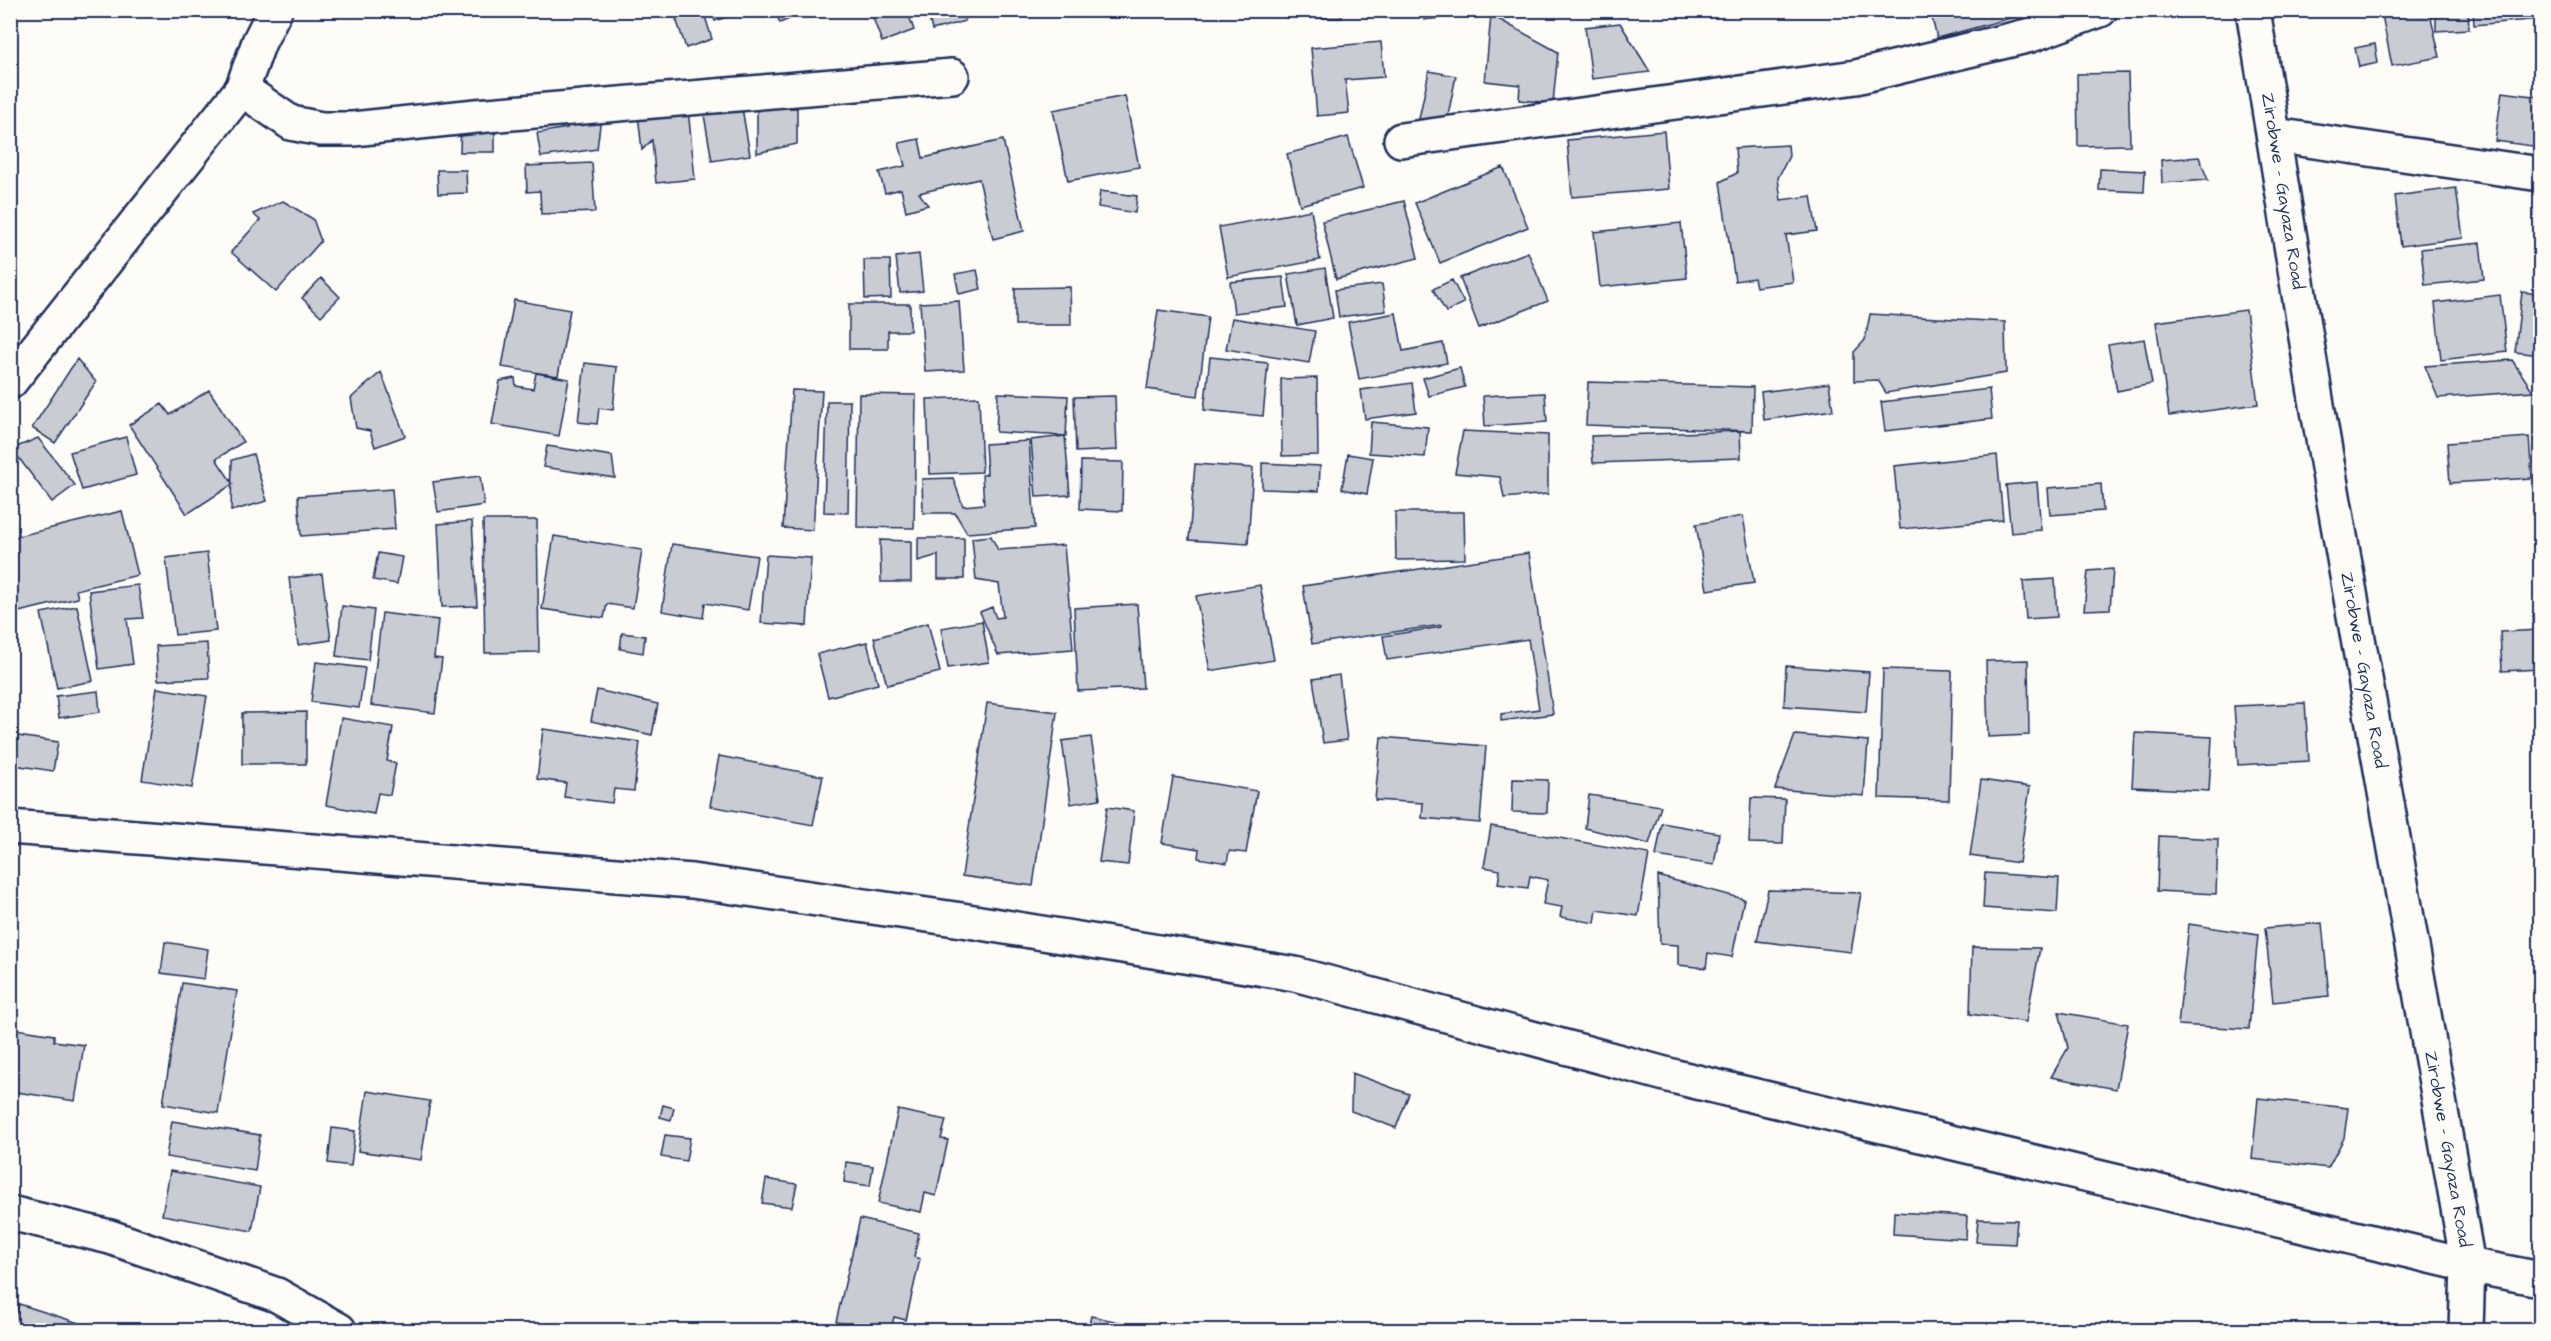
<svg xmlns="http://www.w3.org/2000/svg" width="2551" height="1341" viewBox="0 0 2551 1341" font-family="'Architects Daughter',sans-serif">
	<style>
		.building { fill: #c9ccd3; stroke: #1b2f5e; stroke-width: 1.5 }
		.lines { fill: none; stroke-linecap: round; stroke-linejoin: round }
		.street-casing { stroke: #1b2f5e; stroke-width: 38 }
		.secondary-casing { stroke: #1b2f5e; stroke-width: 38 }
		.street { stroke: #fdfcf7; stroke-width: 33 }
		.secondary { stroke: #fdfcf7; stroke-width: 33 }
		.labels { text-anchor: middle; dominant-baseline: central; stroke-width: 5; stroke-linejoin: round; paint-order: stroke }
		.street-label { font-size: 18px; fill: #1b2f5e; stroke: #fdfcf7 }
	</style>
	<rect width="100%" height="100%" fill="#fdfcf7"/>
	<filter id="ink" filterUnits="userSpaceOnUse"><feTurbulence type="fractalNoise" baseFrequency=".0167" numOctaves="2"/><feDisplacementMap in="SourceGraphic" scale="12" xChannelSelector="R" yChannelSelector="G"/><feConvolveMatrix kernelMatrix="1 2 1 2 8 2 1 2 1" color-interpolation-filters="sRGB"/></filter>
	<g filter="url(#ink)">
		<path class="building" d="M673 10H703L712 39 686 48Z
			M711 10H746L715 21Z
			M775 10H811L780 23Z
			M870 10H907L914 30 882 42Z
			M927 10H962L965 21 932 30Z
			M1271 10H1340L1342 18 1270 17Z
			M1425 10H1451L1449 17 1424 20Z
			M1676 10H1705L1703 17H1676Z
			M1930 10H2028L2029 13 1937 38Z
			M2381 10H2429L2440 57 2392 66Z
			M2436 10H2468L2469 29 2436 31Z
			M2473 10H2540V19L2474 25Z
			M1491 15 1558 52 1553 103 1519 100 1520 85 1485 81Z
			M1620 23 1650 72 1592 79 1585 27Z
			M1381 42 1384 77 1345 80 1349 113 1317 116 1311 48Z
			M2375 44 2378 63 2359 67 2355 48Z
			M1429 71 1456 76 1446 125 1419 119Z
			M2128 73 2130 145 2078 146 2077 74Z
			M2502 92 2540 97V147L2495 141Z
			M1125 96 1139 167 1068 181 1053 110Z
			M741 102 750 155 712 161 703 109Z
			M757 108H797V144L757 153Z
			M688 109 695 179 656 183 652 140 642 150 638 114Z
			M568 113 601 117 597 149 541 157 537 133 567 128Z
			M461 122H495V152H460Z
			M1664 131 1669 189 1572 197 1567 140Z
			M1348 137 1363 188 1300 205 1287 154Z
			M919 139 923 158 1003 140 1024 231 993 239 979 179 919 193 928 205 906 211 901 189 885 193 879 172 905 166 899 143Z
			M1788 145 1789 156 1778 178 1781 200 1811 196 1817 231 1786 235 1793 282 1756 287 1754 278 1735 281 1720 182 1737 173 1735 148Z
			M2199 157 2208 180 2162 183 2161 160Z
			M592 163 595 212 541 214 540 191 527 192 526 166Z
			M1503 167 1528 227 1440 263 1415 203Z
			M2100 169 2145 171 2144 192 2099 190Z
			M437 170H466L467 193 438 194Z
			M2456 188 2463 238 2401 246 2395 196Z
			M1100 191 1137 196 1135 213 1098 207Z
			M283 201 313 219 321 241 276 292 231 252 260 220 253 214Z
			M1404 201 1418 258 1336 279 1322 221Z
			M1311 210 1320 260 1228 277 1219 227Z
			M1681 223 1687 278 1600 287 1594 232Z
			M2480 243 2484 279 2425 285 2421 249Z
			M1528 252 1548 301 1479 328 1460 278Z
			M919 254 923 291 900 293 896 257Z
			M864 260H890L891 298 865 299Z
			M1325 268 1333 318 1297 325 1288 274Z
			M977 270 981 289 959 294 955 274Z
			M1283 277 1287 307 1234 313 1230 282Z
			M321 278 340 297 321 316 302 298Z
			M1452 280 1464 303 1446 312 1433 289Z
			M1382 284 1386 311 1339 317 1335 290Z
			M1070 287 1071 325H1015V288Z
			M2522 292 2540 294V355L2515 352Z
			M2500 295 2507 352 2441 360 2435 303Z
			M514 300 570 310 558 376 502 367Z
			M959 301 964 370 925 372 920 303Z
			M849 304H910V331H888V349H849Z
			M1158 310 1208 317 1198 396 1147 389Z
			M2246 310 2258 404 2169 416 2156 322Z
			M1396 313 1403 351 1443 343 1447 363 1359 379 1348 322Z
			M1870 314 2005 322 2006 373 1886 393 1878 380 1854 381V352L1865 340Z
			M1232 318 1315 331 1309 363 1226 349Z
			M2144 339 2152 384 2117 391 2108 345Z
			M1210 357 1268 363 1263 416 1204 410Z
			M77 359 96 382 55 443 32 428Z
			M2512 360 2533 391 2438 398 2425 366Z
			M585 363 617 367 613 410 599 408 597 424 578 422Z
			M1460 368 1465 387 1429 396 1423 378Z
			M381 372 405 436 375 447 370 431 356 428 351 398Z
			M536 373 569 379 559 436 492 424 500 381 515 378 516 386 533 389Z
			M1317 378 1318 455 1282 456 1281 379Z
			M1588 382 1753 387 1752 431 1586 425Z
			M1412 383 1416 412 1365 419 1361 390Z
			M1829 383 1833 410 1764 420 1761 392Z
			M1989 389 1992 419 1885 431 1881 402Z
			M209 390 243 442 216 459 233 484 187 514 129 425 162 404 170 415Z
			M792 390 822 391 813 530 783 528Z
			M998 393 1068 396 1066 436 996 432Z
			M1545 393 1547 422 1485 426 1483 396Z
			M859 394 916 395 914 528 857 527Z
			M1115 396 1117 450 1076 452 1074 397Z
			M979 397 982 472 930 474 927 399Z
			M827 401H850L848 513 824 512Z
			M1371 422 1428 427 1425 457 1369 453Z
			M1463 431 1548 435V494L1504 498 1500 477 1455 473Z
			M1740 431 1741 458 1593 463 1591 436Z
			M1065 436 1070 495 1036 497 1031 440Z
			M126 437 136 475 82 490 70 452Z
			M2529 437 2532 478 2450 483 2447 443Z
			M38 438 75 485 52 502 12 449Z
			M1029 441 1035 528 967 533 955 513H923L922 479 953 478 963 506 984 504 982 475 987 474 985 444Z
			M547 446 612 456 615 478 543 467Z
			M253 454 267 501 231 511 232 460Z
			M1348 454 1373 458 1367 494 1342 489Z
			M1997 455 2003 520 1900 529 1894 466Z
			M1081 461 1123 462 1122 511 1080 509Z
			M1262 463 1320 466 1319 491 1262 489Z
			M1195 464 1253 468 1248 544 1189 540Z
			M480 476 484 505 438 512 433 482Z
			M2037 482 2041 530 2011 533 2006 485Z
			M2101 484 2103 511 2050 515 2048 488Z
			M392 489 395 529 301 536 298 496Z
			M122 511 138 575 76 590 78 598 14 613 10 599V538Z
			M1395 512H1464L1465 559 1396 560Z
			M1743 516 1754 583 1707 590 1696 524Z
			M483 520H537L539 652 485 653Z
			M472 521 477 606 442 607 438 524Z
			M554 536 642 550 633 608 607 604 604 618 542 609Z
			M991 536 998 550 1064 545 1073 649 998 655 980 612 992 607 996 618 1003 617 999 584 976 580 972 538Z
			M918 538H964V579H938V555L918 561Z
			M880 540 911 541V582H881Z
			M672 544 757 556 748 610 705 603 703 618 662 611Z
			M207 553 216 631 175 635 166 558Z
			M378 553 402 557 397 584 373 580Z
			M1529 553 1553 714 1501 721V714L1539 709 1528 639 1387 660 1383 636 1441 627V625L1312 644 1303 586Z
			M766 555 811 558 807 626 761 623Z
			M2113 569 2110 609 2084 610 2088 571Z
			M322 574 331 640 298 645 289 578Z
			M2055 579 2057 617 2026 619 2023 581Z
			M138 585 143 618 127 619 133 664 99 669 89 591Z
			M1260 585 1274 660 1210 671 1196 596Z
			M1137 604 1143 688 1078 691 1074 608Z
			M77 606 93 681 57 688 41 613Z
			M342 606 374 610 368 660 336 656Z
			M382 613 438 620 434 658 442 659 435 713 371 705Z
			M982 621 989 662 948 668 941 628Z
			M928 623 940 672 887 685 874 638Z
			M2540 630V669L2502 671 2500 632Z
			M622 633 645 636 643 653 620 649Z
			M867 642 878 684 828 697 817 654Z
			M207 643 209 678 158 680 156 646Z
			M2028 660 2029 735 1988 737 1986 661Z
			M316 662 365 668 359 708 311 702Z
			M1786 666 1869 672 1866 712 1784 706Z
			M1883 669 1952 671 1949 800 1879 798Z
			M1339 675 1347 740 1323 743 1313 679Z
			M2540 681V741L2536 682Z
			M157 688 207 696 192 788 142 780Z
			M597 690 658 704 652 735 591 721Z
			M98 691 100 712 59 718 56 696Z
			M987 703 1057 712 1033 886 962 876Z
			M2305 703 2309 761 2238 765 2234 706Z
			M306 712V764H242V713Z
			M341 718 393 727 387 761 396 763 390 795 378 793 374 814 326 805Z
			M543 729 640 742 634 791 614 789 612 803 564 797 566 783 537 779Z
			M2135 733 2212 737 2209 791 2132 787Z
			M1795 735 1868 741 1864 796 1775 789Z
			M18 736 58 742 53 771 14 765Z
			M1091 737 1100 799 1071 804 1062 741Z
			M1381 737 1486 746 1480 823 1422 818 1423 803 1375 800Z
			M719 756 823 776 813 825 710 806Z
			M1173 777 1257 791 1246 853 1229 851 1227 863 1198 858 1199 849 1162 843Z
			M1513 779 1548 780 1547 813 1512 812Z
			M1981 780 2030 787 2019 863 1970 856Z
			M1589 795 1661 806 1649 844 1585 828Z
			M1751 798 1785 799 1783 844 1749 843Z
			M1107 807 1134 811 1128 865 1099 862Z
			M1662 823 1719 833 1714 865 1656 856Z
			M1491 826 1649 854 1638 916 1597 910 1595 923 1560 917 1562 907 1543 904 1548 880 1530 876 1528 888 1498 884 1500 870 1484 867Z
			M2159 836 2218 839 2216 894 2157 891Z
			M1985 873 2059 878 2057 913 1983 908Z
			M1658 876 1744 899 1732 957 1708 953 1706 968 1678 965V945L1660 944Z
			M1768 890 1861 893 1851 952 1757 941Z
			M2322 923 2329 996 2273 1002 2265 928Z
			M2189 924 2258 935 2249 1029 2178 1025Z
			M165 942 208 949 204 979 161 973Z
			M1972 947 2040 948 2026 1022 1970 1014Z
			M182 983 237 991 218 1113 163 1104Z
			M2059 1012 2128 1024 2116 1089 2051 1077 2068 1048Z
			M10 1028 54 1035V1041L84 1045 75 1101 10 1091Z
			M1352 1073 1409 1094 1396 1128 1351 1111Z
			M367 1091 430 1101 421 1160 358 1151Z
			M2258 1098 2348 1108 2344 1138 2328 1168 2252 1159Z
			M663 1105 674 1108 671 1120 660 1117Z
			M898 1110 946 1120 941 1139 948 1140 936 1196 925 1193 921 1212 878 1203Z
			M172 1121 260 1135 255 1171 166 1157Z
			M332 1128 355 1131 351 1166 328 1163Z
			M665 1135 690 1138 686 1161 661 1157Z
			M846 1162 873 1166 870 1186 844 1182Z
			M170 1171 260 1187 252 1231 162 1215Z
			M766 1179 797 1184 792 1207 762 1203Z
			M1894 1212 1967 1216 1966 1239 1893 1234Z
			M860 1219 919 1233 914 1257 920 1259 906 1320 894 1317 891 1330H872L836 1322Z
			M1978 1219 2017 1220 2015 1244 1976 1242Z
			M19 1304 101 1330H10Z
			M1091 1316 1152 1329V1330H1088Z"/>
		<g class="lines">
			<defs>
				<path id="street" d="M242 89 291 123 321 129H353L476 116 952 76
					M2274 135 2540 174
					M1401 140 1856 77 2031 35 2100 10
					M10 382 242 89 259 42 275 10
					M10 827 692 881 962 920 1295 974 1676 1077 2468 1265 2540 1279
					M10 1213 110 1237 277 1295 339 1330"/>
				<path id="secondary" d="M2253 10 2316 399 2468 1265 2466 1330"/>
			</defs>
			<use href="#street" class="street-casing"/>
			<use href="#secondary" class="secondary-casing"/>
			<use href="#street" class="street"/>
			<use href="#secondary" class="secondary"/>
		</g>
	</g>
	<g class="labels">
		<g class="street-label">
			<text transform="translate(2283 191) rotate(81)">Zirobwe - Gayaza Road</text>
			<text transform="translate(2364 670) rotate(80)">Zirobwe - Gayaza Road</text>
			<text transform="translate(2448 1149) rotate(80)">Zirobwe - Gayaza Road</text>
		</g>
	</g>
	<rect width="2551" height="1341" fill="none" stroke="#fdfcf7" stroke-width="36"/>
	<rect x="18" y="18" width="2515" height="1305" fill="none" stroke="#1b2f5e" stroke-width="2" filter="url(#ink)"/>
</svg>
